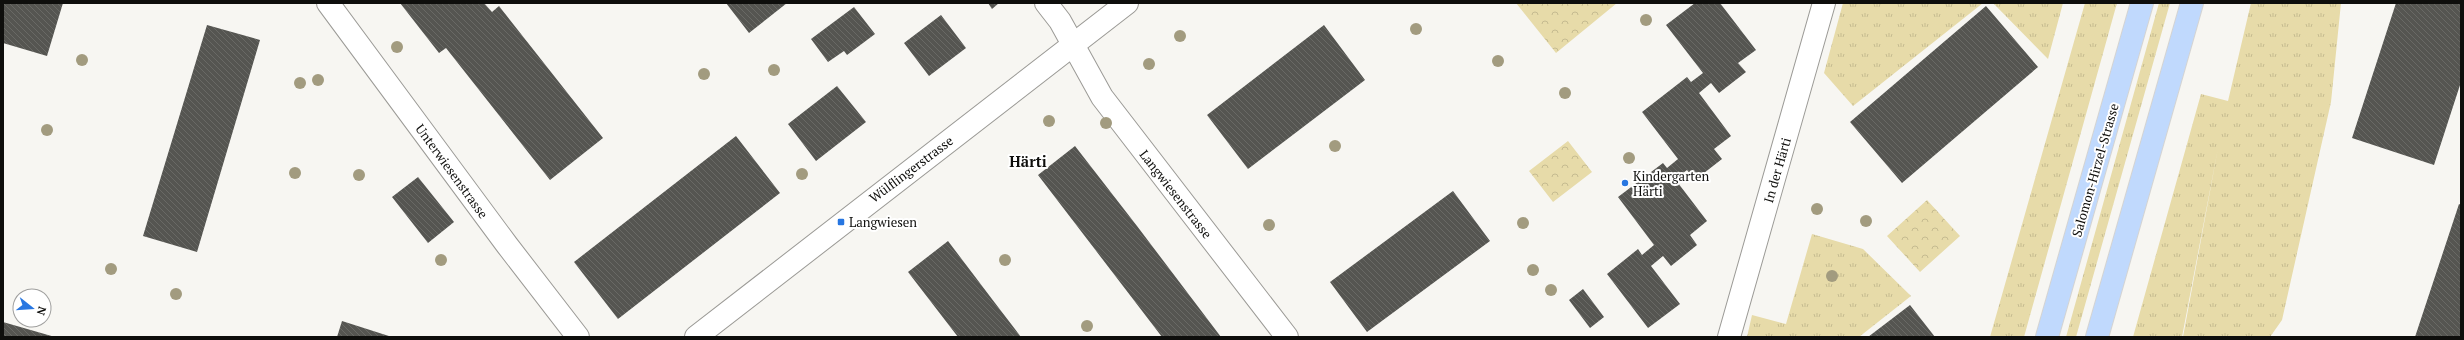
<svg xmlns="http://www.w3.org/2000/svg" width="2464" height="340" viewBox="0 0 2464 340" font-family="'PT Serif',serif">
	<style>
		.grass { fill: url(#grass-tufts) }
		.park { fill: url(#park-crowns) }
		.building { fill: url(#building-back-hatch) }
		.lines { fill: none; stroke-linecap: round; stroke-linejoin: round }
		.minor-casing { stroke: #9b9a96; stroke-width: 24 }
		.tertiary-casing { stroke: #9b9a96; stroke-width: 24 }
		.primary-casing { stroke: #d4d4d3; stroke-width: 24 }
		.minor { stroke: #fff; stroke-width: 22 }
		.tertiary { stroke: #fff; stroke-width: 22 }
		.primary { stroke: #c0d9fd; stroke-width: 22 }
		.tree { fill: #a29b7f }
		.poi-dot { fill: #2776e1; stroke: #fff; stroke-width: 1.5 }
		.labels { text-anchor: middle; dominant-baseline: central; stroke-width: 4; stroke-linejoin: round; paint-order: stroke }
		.street-label { font-size: 13px; fill: #0e0e0c; stroke: #fff }
		.poi-label { font-size: 13px; fill: #0e0e0c; stroke: #fff; text-anchor: start }
		.quarter-label { font-size: 15px; font-weight: bold; fill: #0e0e0c; stroke: #fff }
	</style>
	<defs>
		<pattern id="grass-tufts" width="24" height="20" patternUnits="userSpaceOnUse"><rect width="24" height="20" fill="#e7dba9"/><path d="M3 7l-1-3M5 7V3M7 7l1-3M15 17l-1-3M17 17v-4M19 17l1-3" fill="none" stroke="#c5bb90"/></pattern>
		<pattern id="park-crowns" width="20" height="18" patternUnits="userSpaceOnUse"><rect width="20" height="18" fill="#e7dba9"/><path d="M2 6a3 3 0 1 1 6 0M12 15a3 3 0 1 1 6 0" fill="none" stroke="#c5bb90"/></pattern>
		<pattern id="building-back-hatch" width="6" height="6" patternUnits="userSpaceOnUse"><rect width="6" height="6" fill="#555551"/><path d="M-1 5l2 2M0 0l6 6M5-1l2 2" fill="none" stroke="#696965"/></pattern>
	</defs>
	<rect width="100%" height="100%" fill="#f7f6f2"/>
	<path class="grass" d="M1843 3H1983L1853 106 1824 73Z
		M1993 3H2063L2048 59Z
		M2085 3H2117L2024 337H1990Z
		M2159 3H2170L2076 337H2066Z
		M2251 3H2341L2331 102 2282 320 2270 337H2183L2218 148 2182 337H2133L2201 94 2228 101Z
		M1812 234 1863 249 1911 296 1859 337H1747L1752 315 1786 324Z"/>
	<path class="park" d="M1516 3H1617L1556 53Z
		M1568 141 1592 172 1553 202 1529 171Z
		M1927 200 1960 236 1920 272 1887 236Z"/>
	<path class="building" d="M4 3H63L47 56 3 43Z
		M400 3H484L492 12 499 6 603 138 550 180 446 48 439 53Z
		M726 3H787L749 33Z
		M988 3H999L992 9Z
		M1695 3H1720L1756 50 1738 63 1746 72 1719 93 1711 83 1699 93 1731 136 1714 149 1722 159 1695 180 1687 170 1675 179 1707 221 1690 235 1697 245 1671 266 1663 256 1651 266 1680 304 1648 328 1607 274 1638 249 1642 255 1654 245 1618 197 1663 163 1667 168 1678 159 1642 112 1687 77 1691 82 1703 73 1666 25Z
		M2396 3H2461V82L2434 165 2352 138Z
		M1986 6 2038 67 1902 183 1850 122Z
		M854 7 875 34 847 55 844 51 828 62 811 39Z
		M941 15 966 48 929 76 904 43Z
		M207 25 260 40 197 252 143 236Z
		M1324 25 1365 80 1248 169 1207 115Z
		M837 86 866 122 816 161 788 124Z
		M736 136 780 193 618 319 574 262Z
		M1075 146 1137 226 1221 337H1162L1038 175Z
		M418 177 454 222 428 243 392 197Z
		M1453 191 1490 241 1367 332 1330 282Z
		M2459 204 2461 205V337H2415Z
		M948 241 995 303 1021 337H958L908 272Z
		M1583 289 1604 317 1590 328 1569 300Z
		M1910 305 1935 337H1868Z
		M342 321 392 337H337Z
		M3 322 55 337H3Z"/>
	<g class="lines">
		<defs>
			<path id="minor" d="M328 3 507 245 578 337
				M1046 3 1060 21 1102 97 1287 337
				M1729 337 1824 3"/>
			<path id="tertiary" d="M696 337 1127 3"/>
			<path id="primary" d="M2047 337 2142 3
				M2097 337 2192 3"/>
		</defs>
		<use href="#minor" class="minor-casing"/>
		<use href="#tertiary" class="tertiary-casing"/>
		<use href="#primary" class="primary-casing"/>
		<use href="#minor" class="minor"/>
		<use href="#tertiary" class="tertiary"/>
		<use href="#primary" class="primary"/>
	</g>
	<g class="tree">
		<circle cx="1646" cy="20" r="6"/>
		<circle cx="1416" cy="29" r="6"/>
		<circle cx="1180" cy="36" r="6"/>
		<circle cx="397" cy="47" r="6"/>
		<circle cx="82" cy="60" r="6"/>
		<circle cx="1498" cy="61" r="6"/>
		<circle cx="1149" cy="64" r="6"/>
		<circle cx="774" cy="70" r="6"/>
		<circle cx="704" cy="74" r="6"/>
		<circle cx="318" cy="80" r="6"/>
		<circle cx="300" cy="83" r="6"/>
		<circle cx="1565" cy="93" r="6"/>
		<circle cx="1049" cy="121" r="6"/>
		<circle cx="1106" cy="123" r="6"/>
		<circle cx="47" cy="130" r="6"/>
		<circle cx="1335" cy="146" r="6"/>
		<circle cx="1629" cy="158" r="6"/>
		<circle cx="1015" cy="160" r="6"/>
		<circle cx="295" cy="173" r="6"/>
		<circle cx="802" cy="174" r="6"/>
		<circle cx="359" cy="175" r="6"/>
		<circle cx="1817" cy="209" r="6"/>
		<circle cx="1866" cy="221" r="6"/>
		<circle cx="1523" cy="223" r="6"/>
		<circle cx="1269" cy="225" r="6"/>
		<circle cx="441" cy="260" r="6"/>
		<circle cx="1005" cy="260" r="6"/>
		<circle cx="111" cy="269" r="6"/>
		<circle cx="1533" cy="270" r="6"/>
		<circle cx="1832" cy="276" r="6"/>
		<circle cx="1551" cy="290" r="6"/>
		<circle cx="176" cy="294" r="6"/>
		<circle cx="1087" cy="326" r="6"/>
	</g>
	<g class="poi-dot">
		<circle cx="1625" cy="183" r="4"/>
		<rect x="837" y="218" width="8" height="8" rx="2"/>
	</g>
	<g class="labels">
		<g class="street-label">
			<text transform="translate(911 169) rotate(-37)">Wülflingerstrasse</text>
			<text transform="translate(1777 170) rotate(-74)">In der Härti</text>
			<text transform="translate(2095 170) rotate(-74)">Salomon-Hirzel-Strasse</text>
			<text transform="translate(452 171) rotate(54)">Unterwiesenstrasse</text>
			<text transform="translate(1176 194) rotate(52)">Langwiesenstrasse</text>
		</g>
		<g class="poi-label">
			<text x="1633" y="176">Kindergarten<tspan x="1633" dy="15">Härti</tspan></text>
			<text x="849" y="222">Langwiesen</text>
		</g>
		<g class="quarter-label">
			<text x="1028" y="161">Härti</text>
		</g>
	</g>
	<rect width="2464" height="340" fill="none" stroke="#0e0e0c" stroke-width="8"/>
	<g transform="translate(32 308) rotate(107)"><circle r="19" fill="#ffffff" stroke="#9f9f9e"/>
	<path d="M0-3L7 15L0 10L-7 15Z" fill="#2776e1"/>
	<text y="-6" font-size="11" font-weight="bold" text-anchor="middle" fill="#0e0e0c">N</text>
	</g>
</svg>
